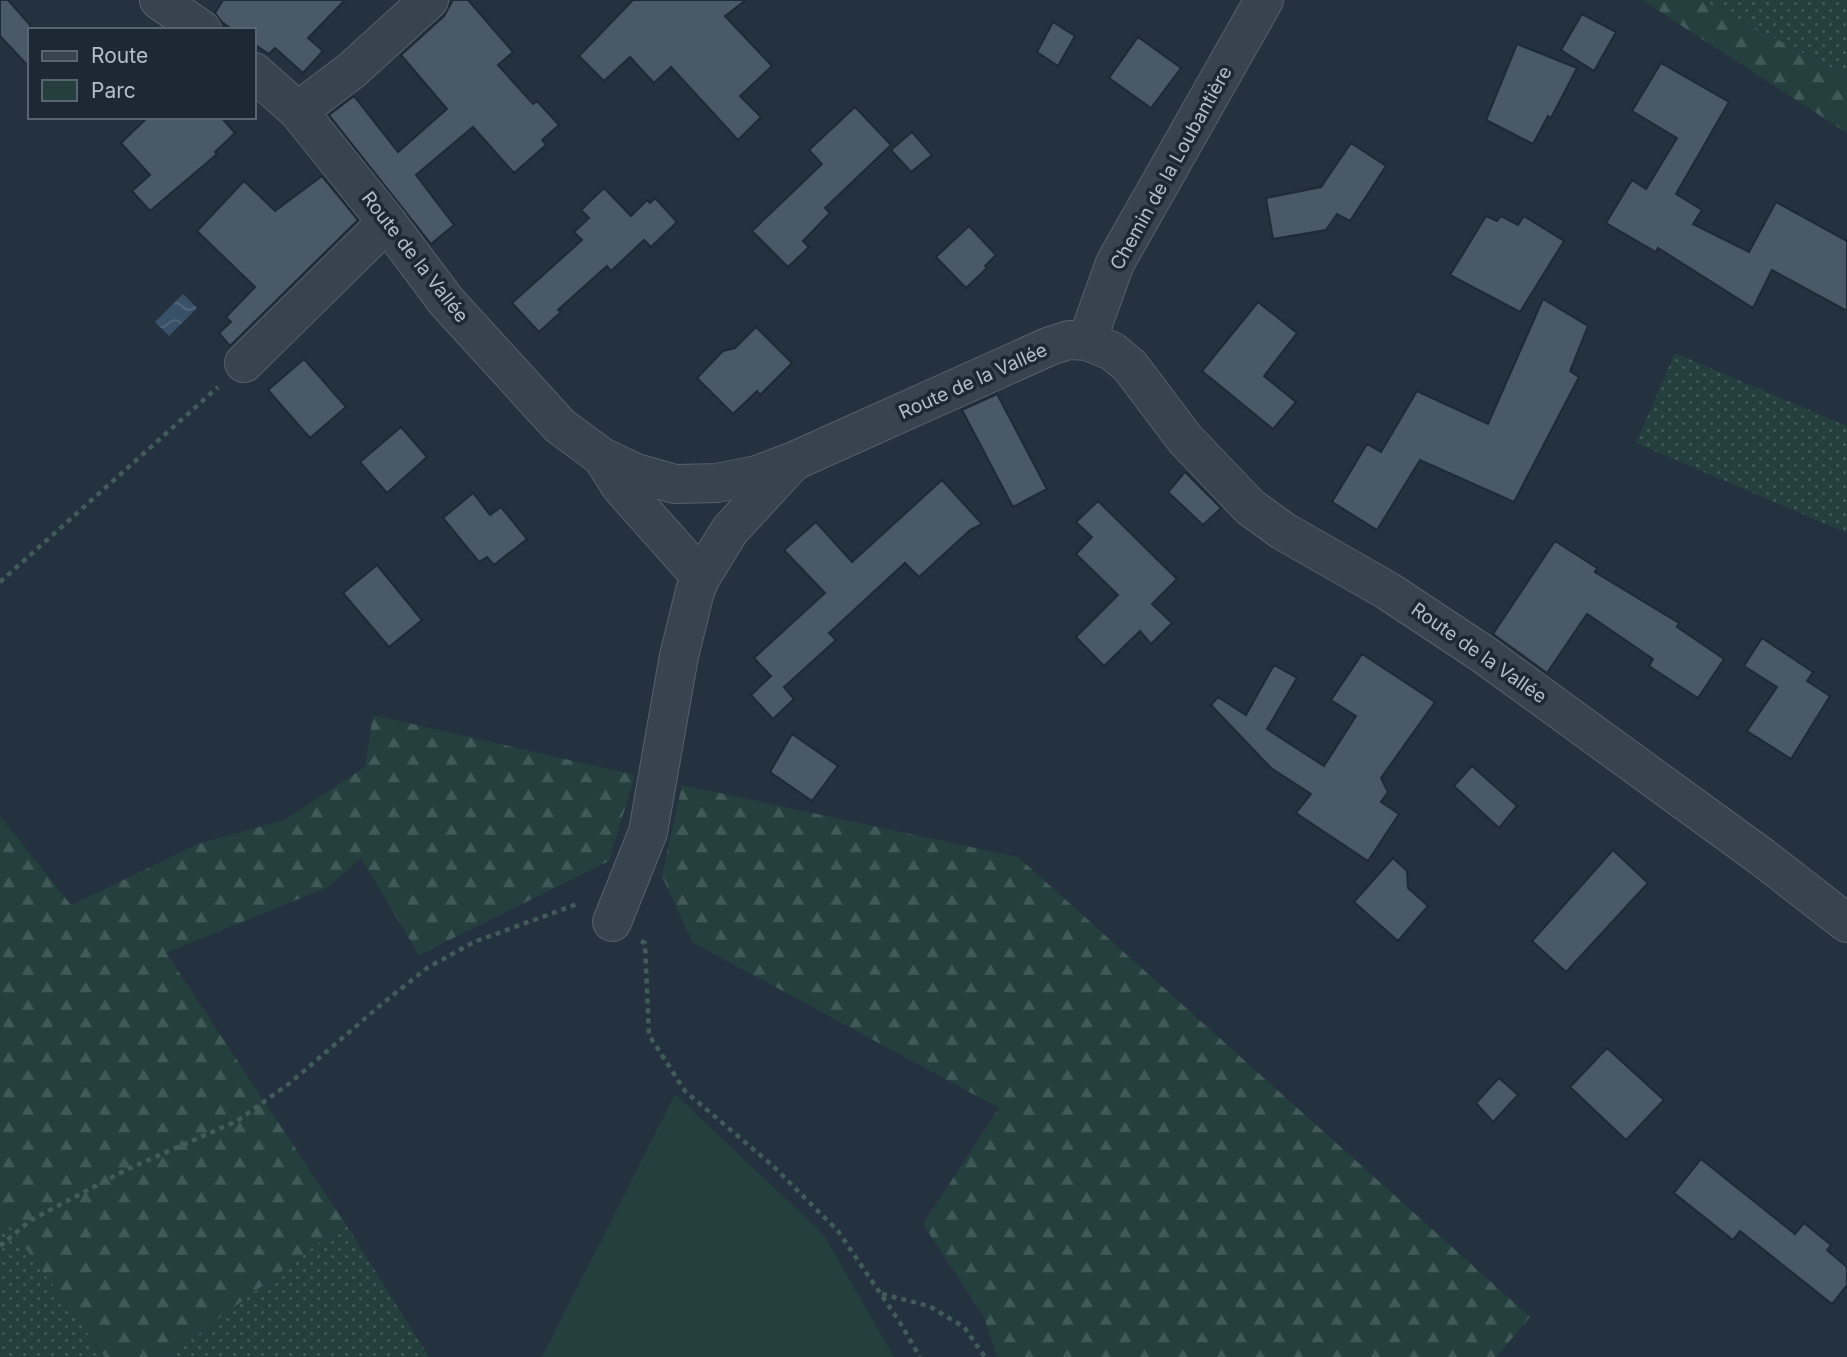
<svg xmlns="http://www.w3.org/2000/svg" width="1847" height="1357" viewBox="0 0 1847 1357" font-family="Inter,sans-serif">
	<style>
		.grass { fill: url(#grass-dots) }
		.forest { fill: url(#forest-firs) }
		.park { fill: #253f3f }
		.water { fill: url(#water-waves) }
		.building { fill: #495967; stroke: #1e2a35; stroke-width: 2 }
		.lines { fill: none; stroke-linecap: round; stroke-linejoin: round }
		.minor-casing { stroke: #55616c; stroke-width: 40 }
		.path { stroke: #435b5b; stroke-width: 4.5; stroke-dasharray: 5 5; stroke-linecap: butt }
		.minor { stroke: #37434e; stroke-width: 38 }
		.labels { text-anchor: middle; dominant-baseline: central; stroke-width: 7; stroke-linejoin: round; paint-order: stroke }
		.street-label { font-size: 19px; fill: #b3bec9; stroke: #1c2833 }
	</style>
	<defs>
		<pattern id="grass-dots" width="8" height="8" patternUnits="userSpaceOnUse" patternTransform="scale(1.75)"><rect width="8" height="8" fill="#253f3f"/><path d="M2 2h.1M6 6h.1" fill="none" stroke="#425959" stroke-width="1.8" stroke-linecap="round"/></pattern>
		<pattern id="forest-firs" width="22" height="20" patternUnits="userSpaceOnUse" patternTransform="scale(1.75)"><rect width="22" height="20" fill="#253f3f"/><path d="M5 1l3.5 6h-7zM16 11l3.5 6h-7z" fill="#425959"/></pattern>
		<pattern id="water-waves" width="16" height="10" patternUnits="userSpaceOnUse" patternTransform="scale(1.75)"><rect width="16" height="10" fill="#385168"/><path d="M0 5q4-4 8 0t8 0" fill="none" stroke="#52687c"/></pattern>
	</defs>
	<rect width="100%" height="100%" fill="#23323e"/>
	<path class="grass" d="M1702 0H1847V76Z
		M1675 353 1847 426V533L1636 443Z
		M8 1223 105 1357H0V1230Z
		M345 1223 429 1357H168Z"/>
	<path class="forest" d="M1642 0H1702L1847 76V133Z
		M373 715 635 775 609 861 419 955 361 858 328 887 166 953 345 1223 168 1357H105L8 1224 0 1230V816L71 905 198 844 284 820 365 767Z
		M682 785 1018 857 1530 1317 1496 1357H997L984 1317 923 1224 999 1108 692 942 662 876Z"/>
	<path class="park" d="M675 1094 824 1235 894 1357H542Z"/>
	<path class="water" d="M183 294 197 308 169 336 155 322Z"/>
	<path class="building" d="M0 0H8L30 25V68L0 36Z
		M223 0H345L308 38 323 51 303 73 275 48 269 54 254 44V30H233L222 22 215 13Z
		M453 0H468L513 52 498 65 533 104 537 101 559 125 542 140 546 145 514 173 473 127 416 175 454 225 431 244 329 115 354 96 398 152 447 109 401 55 444 16Z
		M633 0H746L725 16 772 66 740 96 761 117 738 140 671 67 654 83 630 57 604 81 579 56Z
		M1582 14 1616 32 1594 71 1561 50Z
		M1053 22 1075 36 1058 66 1037 52Z
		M1138 37 1181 68 1151 108 1109 78Z
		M1517 44 1577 68 1551 118 1548 116 1533 144 1486 120Z
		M1661 63 1729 102 1676 194 1702 210 1693 224 1749 252 1776 202 1847 241V311L1772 270 1753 308 1658 248 1656 252 1606 223 1632 180 1646 189 1677 138 1632 111Z
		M855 107 891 145 825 208 830 213 803 241 809 247 788 267 752 231 822 164 809 150Z
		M148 117H221L235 133 215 152 217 154 150 211 132 191 150 175 121 143Z
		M912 132 932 155 911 172 891 150Z
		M1351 143 1386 166 1350 221 1337 214 1326 230 1273 239 1266 198 1321 187Z
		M322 176 358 220 230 346 219 333 231 322 226 317 255 287 197 231 244 181 275 211Z
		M604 188 631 216 647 200 650 203 655 198 677 222 651 247 644 240 611 271 607 266 558 310 561 312 539 332 512 303 582 240 574 232 589 218 581 210Z
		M1486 216 1497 221 1501 216 1518 225 1524 216 1564 241 1520 312 1450 275Z
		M969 226 996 255 985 266 987 268 966 288 936 257Z
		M1543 299 1588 326 1570 371 1579 377 1514 502 1420 460 1377 530 1332 502 1367 444 1381 452 1417 391 1488 424Z
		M1258 302 1297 333 1264 376 1296 402 1273 429 1202 371Z
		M756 327 792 363 760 395 757 391 733 414 697 378 723 351 735 348Z
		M304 359 346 407 310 438 268 390Z
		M997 394 1047 489 1013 507 962 410Z
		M401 427 427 457 387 493 360 462Z
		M1185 472 1221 508 1203 525 1168 492Z
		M942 480 982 524 970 530 919 577 905 563 829 633 836 640 784 687 794 699 773 719 751 695 771 676 754 658 825 593 784 550 816 522 852 562Z
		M473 493 490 515 501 507 527 539 494 565 487 557 479 562 443 518Z
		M1098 501 1177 579 1152 604 1172 623 1151 644 1140 631 1104 666 1076 637 1118 595 1076 554 1092 537 1076 522Z
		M1555 541 1597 568 1595 572 1679 623 1677 627 1724 659 1698 698 1649 666 1653 659 1587 614 1547 673 1493 634Z
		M377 565 422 620 389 647 343 593Z
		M1762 638 1813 672 1807 681 1830 696 1791 759 1747 731 1777 687 1744 666Z
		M1362 654 1435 702 1381 778 1388 792 1381 802 1399 814 1368 861 1296 813 1311 794 1271 768 1211 705 1218 697 1246 715 1274 665 1297 678 1267 729 1324 766 1356 716 1331 700Z
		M792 734 838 766 812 801 770 772Z
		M1472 766 1517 806 1499 828 1454 786Z
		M1613 850 1648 883 1566 972 1532 941Z
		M1393 858 1407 871 1408 888 1428 906 1398 941 1354 902Z
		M1607 1048 1664 1100 1626 1140 1570 1087Z
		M1499 1078 1518 1095 1493 1122 1476 1103Z
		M1701 1159 1795 1234 1804 1223 1831 1245 1827 1250 1847 1267V1285L1832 1304 1740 1231 1733 1240 1674 1193Z"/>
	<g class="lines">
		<defs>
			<path id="minor" d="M159 0 202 30
				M254 72 298 111 387 222 446 301 560 426 602 457 636 473 675 484 717 483 757 475 794 461 1050 346 1069 340 1087 341 1112 351 1130 366 1185 439 1250 507 1283 531 1388 591 1483 654 1762 857 1847 923
				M298 111 352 70 429 0
				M1087 341 1115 263 1264 0
				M244 363 387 222
				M602 457 621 487 701 577
				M612 922 648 832 679 656 695 591 701 577 730 530 790 465"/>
		</defs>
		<use href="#minor" class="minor-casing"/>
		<path class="path" d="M0 582 218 387
			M641 941 645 943 649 1035 685 1091 773 1166 838 1231 899 1321 920 1357
			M0 1246 31 1220 128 1169 237 1121 290 1083 383 1003 427 968 474 942 580 903
			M882 1294 929 1306 964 1327 985 1357"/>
		<use href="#minor" class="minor"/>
	</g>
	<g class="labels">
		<g class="street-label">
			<text transform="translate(1171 168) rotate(-61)">Chemin de la Loubantière</text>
			<text transform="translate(415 257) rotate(52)">Route de la Vallée</text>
			<text transform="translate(973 381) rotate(-24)">Route de la Vallée</text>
			<text transform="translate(1479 653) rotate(35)">Route de la Vallée</text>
		</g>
	</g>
	<rect x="28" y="28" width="228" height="91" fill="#1c2833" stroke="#58646f" stroke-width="2"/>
	<rect x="42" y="51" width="35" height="10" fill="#37434e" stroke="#58646f" stroke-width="2"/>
	<text x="91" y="63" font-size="21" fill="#b3bec9">Route</text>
	<rect x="42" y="80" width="35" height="21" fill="#253f3f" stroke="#58646f" stroke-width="2"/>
	<text x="91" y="98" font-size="21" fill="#b3bec9">Parc</text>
</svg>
